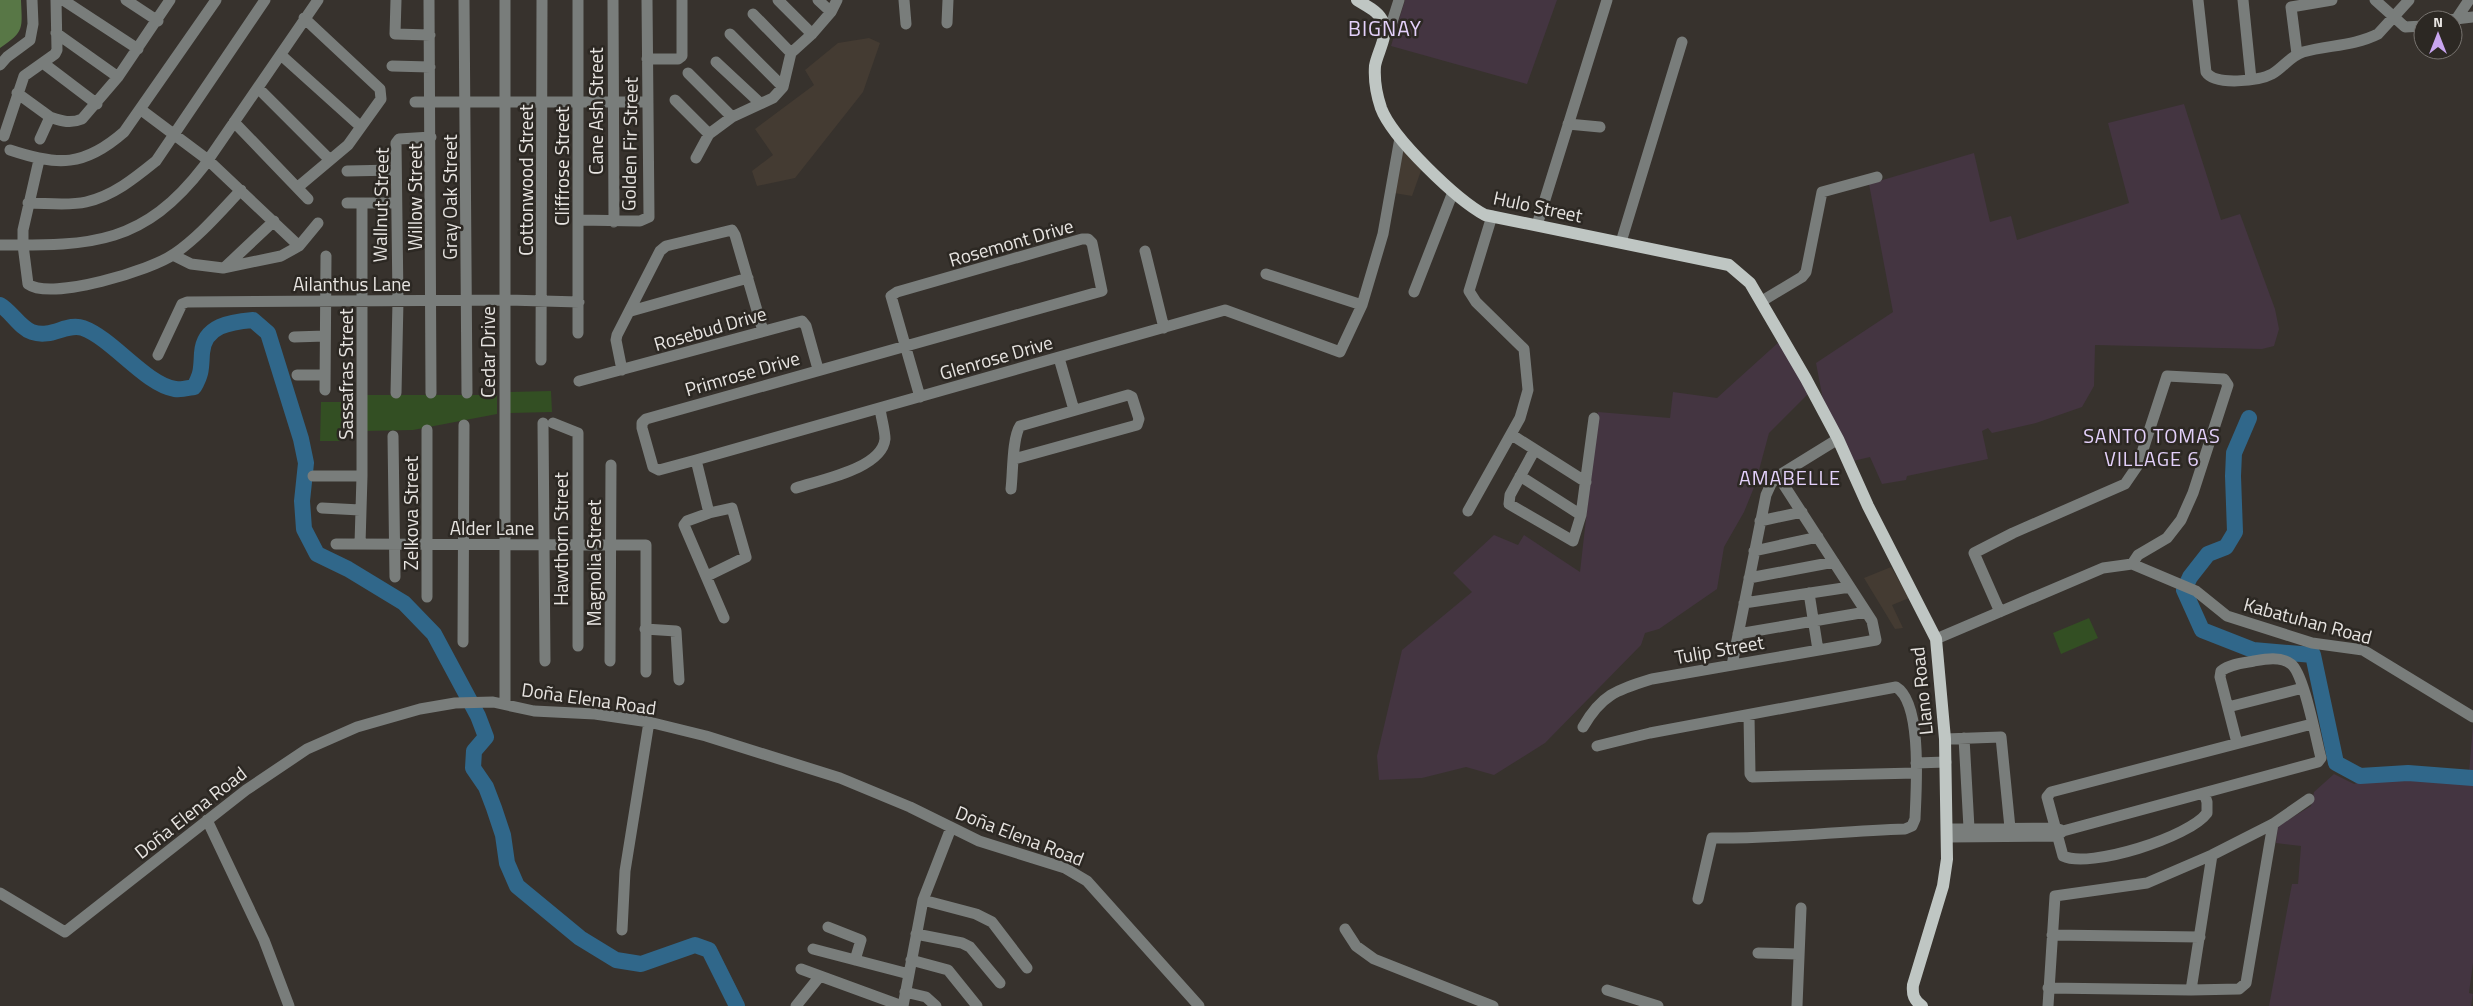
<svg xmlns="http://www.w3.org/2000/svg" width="2473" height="1006" viewBox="0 0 2473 1006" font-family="'Titillium Web',sans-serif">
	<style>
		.built { fill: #443b32 }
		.industrial { fill: #443541 }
		.green { fill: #334f23 }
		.forest { fill: #587746 }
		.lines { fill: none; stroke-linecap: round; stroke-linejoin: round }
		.river { stroke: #30678a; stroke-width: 16 }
		.minor { stroke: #797d7b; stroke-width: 11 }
		.major { stroke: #bfc6c3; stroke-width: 12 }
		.labels { text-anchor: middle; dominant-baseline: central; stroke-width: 5; stroke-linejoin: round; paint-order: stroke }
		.street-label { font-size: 19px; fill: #e7e4e1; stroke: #2c2823 }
		.neighbourhood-label { font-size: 20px; letter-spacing: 1px; fill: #e4d1fb; stroke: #2c2823 }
		.quarter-label { font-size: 21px; letter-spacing: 1px; fill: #e4d1fb; stroke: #2c2823 }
	</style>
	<rect width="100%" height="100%" fill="#37322d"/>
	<path class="built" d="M869 38 880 43 863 92 795 178 757 186 752 171 773 155 755 129 814 85 805 70 838 43Z
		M1402 147 1423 165 1412 196 1394 193Z
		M1891 567 1909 598 1892 605 1903 628 1895 629 1864 578Z"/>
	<path class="industrial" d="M1405 0H1557L1527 84 1391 46Z
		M2184 104 2221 220 2240 214 2275 309 2279 329 2274 346 2262 349 2095 345 2094 386 2082 407 2036 423 1992 433 1988 428 1982 431 1988 459 1907 476 1906 480 1882 484 1870 457 1853 461 1824 405 1816 363 1893 312 1869 184 1974 153 1990 222 2011 216 2017 240 2129 203 2108 123Z
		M1780 341 1808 394 1769 433 1755 485 1744 512 1724 547 1717 589 1659 629 1645 633 1641 645 1545 743 1494 775 1466 767 1422 778 1379 780 1377 756 1402 650 1472 592 1453 573 1494 535 1518 545 1524 535 1580 572 1598 412 1670 418 1673 392 1717 398Z
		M2473 725V963L2469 993 2473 994 2471 1006H2269L2292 884H2298L2301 846 2276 843 2278 826 2311 806 2314 792 2334 774 2354 784 2373 777 2412 778 2464 784 2469 773Z"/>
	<path class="green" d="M551 391 552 412 510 413 509 392Z
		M364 395H497V414L413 430 364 431Z
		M321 402H342L341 441H320Z
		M2089 618 2098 638 2061 654 2053 633Z"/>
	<path class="forest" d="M0 0H21C22 29 25 31 0 48Z"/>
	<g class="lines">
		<path class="river" d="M0 305C11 311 20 328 32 332 52 339 67 322 83 328 113 339 145 384 175 389 181 390 188 388 194 387 202 373 201 368 202 353 204 325 231 322 253 320L268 333 301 439 306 463 302 501 304 529 317 554 348 569 404 603 434 634 478 716 486 737 474 751 473 768 486 787 494 808 503 835 507 863 517 886 580 938 616 960 641 964 695 945 709 950 737 1006
			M2249 418 2234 453 2233 476 2235 532 2226 547 2208 554 2190 577 2184 590 2202 630 2253 650 2313 655 2336 763 2360 776 2408 773 2473 778"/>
		<path class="minor" d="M63 0 138 49
			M126 0 158 21
			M396 0 395 34 430 35
			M429 0 431 393
			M464 0 467 393
			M505 0V704
			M613 0 614 222
			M778 0 812 34
			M818 0 831 12
			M904 0 906 24
			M2198 0 2206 72C2215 86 2259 81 2272 74 2283 68 2290 56 2303 52 2328 45 2354 46 2378 34L2409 0
			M2243 0 2251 79
			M2375 0 2405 27 2423 26
			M753 14 791 53
			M2457 18 2469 0
			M2447 20 2473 17
			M947 23 948 0
			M1385 28 1392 22 1399 0
			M56 33 118 77
			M730 34 783 87
			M2297 54 2291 7 2332 0
			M281 55 361 127
			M647 59H678L682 56V0
			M716 62 760 103
			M43 63 97 104
			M0 65 7 57 30 40 33 24 32 0
			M392 66 430 67
			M688 73 732 117
			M258 88 330 160
			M17 93 50 117 40 139
			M675 100 709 134
			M415 102H648
			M140 109 208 160 299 246
			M50 117C62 121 70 124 82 119L118 77 170 0
			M234 122 308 199
			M1568 124 1600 127
			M4 136 24 76 55 54 57 50 56 0
			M10 150C58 166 84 167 124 132L216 0
			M696 158 709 134 732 117 773 98 783 87 791 53 812 34 831 12 837 0
			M39 160 23 230V245L28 284C51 301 152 270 174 254 199 237 220 212 241 190
			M347 171 395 170
			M298 187 348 145 381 99 380 89 304 18
			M28 203C46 203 69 206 86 202 113 196 135 178 156 161L265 0
			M347 203H396
			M578 220 640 221 649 217 647 0
			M1537 225 1607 0
			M1621 242 1682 42
			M0 245C93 246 144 244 204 166L318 0
			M1145 251 1164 328
			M173 255 191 264 223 268 281 256 299 246 318 223
			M224 268 274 221
			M1266 274 1362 305
			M1414 292 1453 192
			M1762 301 1802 277 1806 272 1822 192 1877 177
			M631 311 748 278
			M578 333V0
			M294 337 325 336
			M158 355 182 304 187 302 505 300 579 302
			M1059 358 1074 410
			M541 360 542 0
			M622 370 616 340 617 335 660 251 666 246 732 230 735 235 763 331
			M297 375H325
			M579 381 802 321 806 326 818 369
			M325 390 326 256
			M396 393 398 301 396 143 399 139 431 137
			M920 397 891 296 897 292 1082 239H1088L1092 243 1102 291 646 419 642 423V428L653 467 659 470 696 460 1225 310 1340 352 1362 305 1383 234 1400 138
			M543 423 545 661
			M553 423 578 433V646
			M1512 435 1586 482
			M393 436 395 577
			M1534 451 1510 495 1509 504 1573 541 1581 515 1594 418
			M696 460 709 513 687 521 684 525 724 618
			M313 476H362
			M1520 476 1581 515
			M796 488C819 480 882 469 885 439 885 430 881 418 880 408
			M1011 489C1013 473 1012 438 1020 426L1128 395 1132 397 1139 419 1137 425 1014 459
			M322 508 360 510
			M1468 511 1520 418 1528 390 1524 349 1476 302 1469 291 1492 216
			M1760 521 1802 512
			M336 544 646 545V672
			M360 544 362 476V203
			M1754 551 1818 537
			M707 576 746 557 732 508 709 513
			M1749 578 1834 562
			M1809 593 1818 650
			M427 597V430
			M1744 603 1850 587
			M2000 612 1974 553 2013 533 2125 484 2138 465 2167 376 2224 379 2228 385 2193 493 2181 520 2167 538 2138 555 2132 564
			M645 629 676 631 679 680
			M1738 634 1866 612
			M1936 639 2103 568 2132 564 2196 591 2227 616 2312 643 2363 650 2473 717
			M463 642 464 425
			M610 661 611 465
			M1732 665 1766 495 1771 484 1778 476 1838 439
			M2228 707 2303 688
			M1749 715 1750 774 1752 777 1916 773
			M1583 727C1602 694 1617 690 1652 679L1876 640 1872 621 1778 476
			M1964 738 1969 828
			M1945 739 2001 737 2010 828
			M1597 746 1650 733 1896 687C1923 703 1916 791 1915 819L1912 826 1905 829C1841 831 1776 839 1712 838L1698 899
			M1916 763 1946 762
			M2204 793 2207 802V813C2190 837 2089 869 2063 856L2047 797 2051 792 2312 724
			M207 820 264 940 289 1006
			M1948 829 2055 828 2061 830
			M1948 837 2057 836 2063 831 2318 762 2321 758C2316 740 2304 673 2291 664 2281 656 2265 659 2254 661 2243 663 2230 664 2221 671L2220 677 2237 743
			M0 893 65 932 246 790 307 749 357 727 420 709 455 703 493 702 534 711 595 714 649 722 706 736 840 778 910 807 979 841 1065 868 1087 881 1199 1006
			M923 900 976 914 992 922 1027 968
			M828 927 861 940 855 960
			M1345 929 1356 946 1374 959 1493 1006
			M622 930 625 871 649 722
			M916 934 962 943 970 947 1000 983
			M2052 935 2200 937
			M813 949 909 974
			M1758 953 1798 954
			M911 960 948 970 977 1006
			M801 969 902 1006
			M2048 988 2191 990 2239 989 2246 983 2273 824
			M1607 990 1658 1006
			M2191 990 2212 855
			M905 992 926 997 936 1006
			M796 1006 820 976
			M903 1006 923 900 951 828
			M1797 1006 1801 908
			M2048 1006 2055 896 2147 883 2212 855 2273 824 2309 799"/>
		<path class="major" d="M1357 0C1366 6 1379 11 1383 22 1389 35 1377 53 1375 66 1374 80 1377 96 1381 108 1392 138 1457 200 1485 215L1729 265 1750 283 1806 379 1838 439 1868 506 1936 639 1945 739 1947 859 1943 886 1913 985C1912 995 1914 1000 1922 1006"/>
	</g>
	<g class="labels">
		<g class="street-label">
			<text transform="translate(595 111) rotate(-90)">Cane Ash Street</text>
			<text transform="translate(629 144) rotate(-89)">Golden Fir Street</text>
			<text transform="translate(561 166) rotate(-90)">Cliffrose Street</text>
			<text transform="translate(525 180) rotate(-90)">Cottonwood Street</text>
			<text transform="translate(414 197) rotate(-90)">Willow Street</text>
			<text transform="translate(449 197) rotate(-90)">Gray Oak Street</text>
			<text transform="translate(380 205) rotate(-89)">Wallnut Street</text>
			<text transform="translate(1538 206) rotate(12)">Hulo Street</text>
			<text transform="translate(1011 242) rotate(-16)">Rosemont Drive</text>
			<text x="352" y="283">Ailanthus Lane</text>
			<text transform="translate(710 328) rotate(-16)">Rosebud Drive</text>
			<text transform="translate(487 352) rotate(-90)">Cedar Drive</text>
			<text transform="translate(996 357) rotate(-16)">Glenrose Drive</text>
			<text transform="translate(742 373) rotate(-16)">Primrose Drive</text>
			<text transform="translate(345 374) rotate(-90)">Sassafras Street</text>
			<text transform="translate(410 513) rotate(-90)">Zelkova Street</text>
			<text x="492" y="527">Alder Lane</text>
			<text transform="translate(560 539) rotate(-90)">Hawthorn Street</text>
			<text transform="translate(593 563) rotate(-90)">Magnolia Street</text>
			<text transform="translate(2308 620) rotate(15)">Kabatuhan Road</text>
			<text transform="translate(1719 649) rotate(-10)">Tulip Street</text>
			<text transform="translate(1921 691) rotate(-96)">Llano Road</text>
			<text transform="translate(589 698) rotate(8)">Doña Elena Road</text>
			<text transform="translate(190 812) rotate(-38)">Doña Elena Road</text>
			<text transform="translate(1020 835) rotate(21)">Doña Elena Road</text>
		</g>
		<g class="neighbourhood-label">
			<text x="2152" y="435">SANTO TOMAS<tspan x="2152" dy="23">VILLAGE 6</tspan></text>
			<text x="1790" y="477">AMABELLE</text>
		</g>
		<g class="quarter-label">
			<text x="1385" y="28">BIGNAY</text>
		</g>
	</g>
	<g transform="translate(2438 35)"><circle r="24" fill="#2c2823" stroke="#77736f"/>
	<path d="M0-4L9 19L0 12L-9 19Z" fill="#c8a5ef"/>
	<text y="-8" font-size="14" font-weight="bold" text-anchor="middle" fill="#e7e4e1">N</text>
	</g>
</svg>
